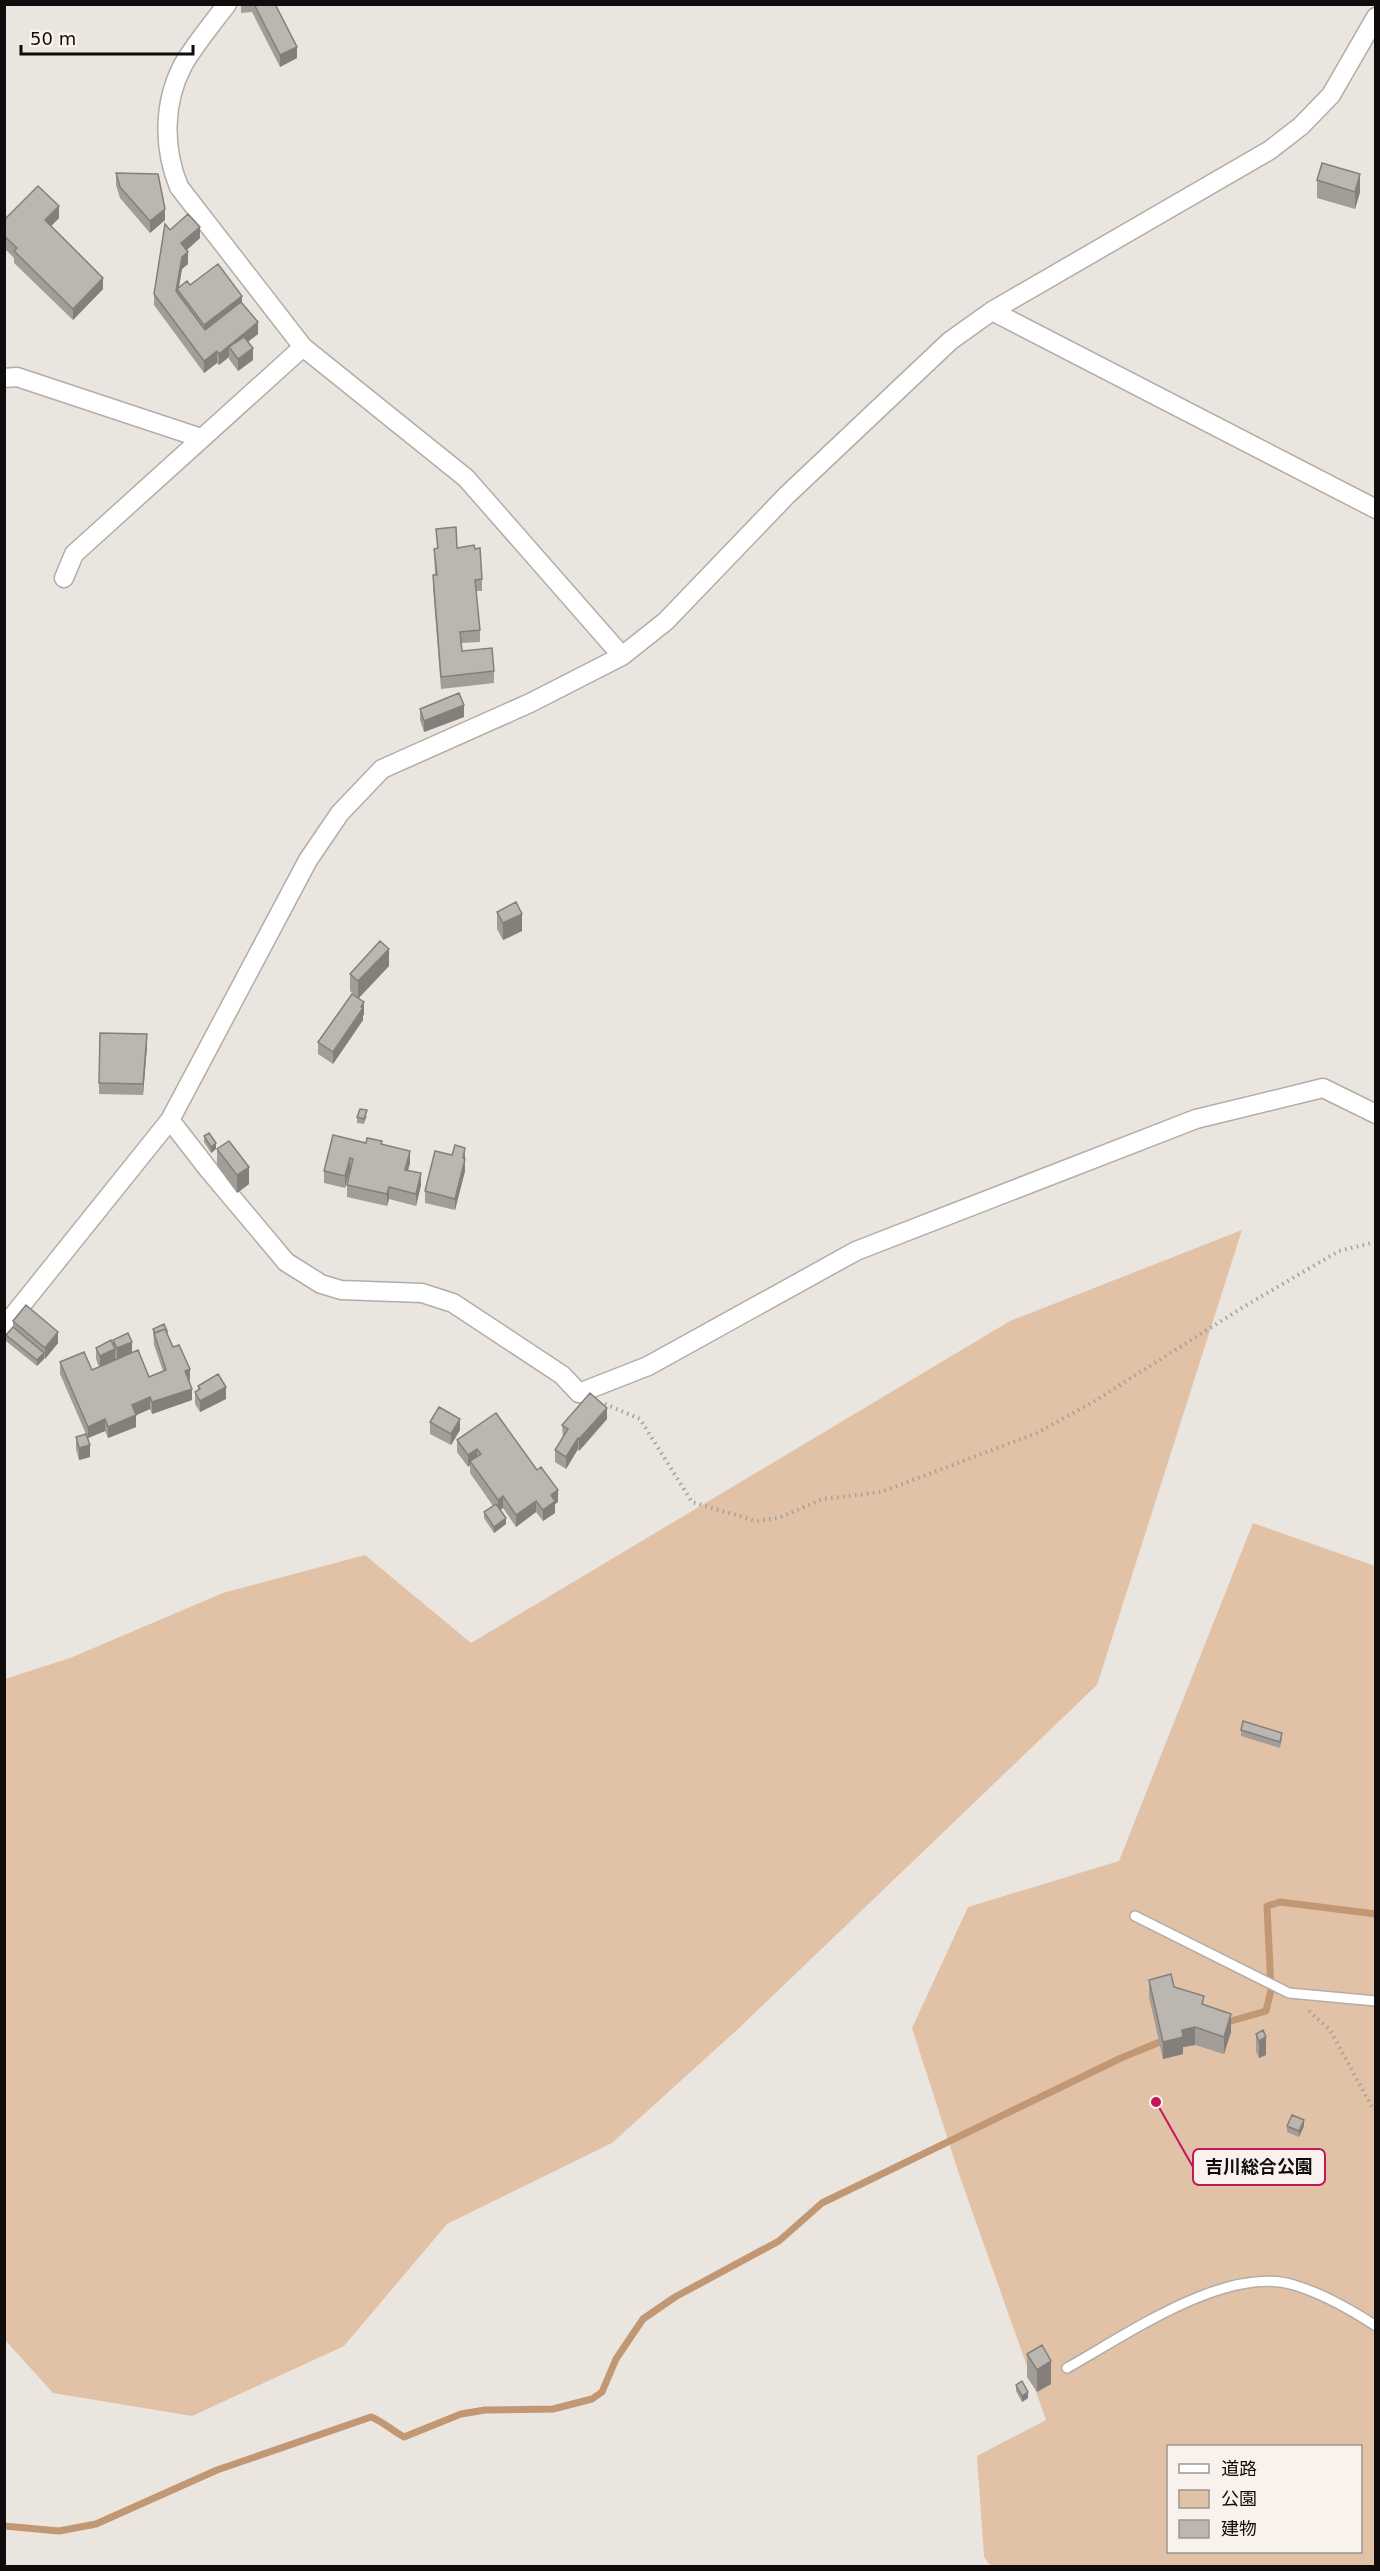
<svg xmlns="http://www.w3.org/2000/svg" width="1380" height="2571" viewBox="0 0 1380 2571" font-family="'DejaVu Sans','Noto Sans JP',sans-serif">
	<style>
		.green { fill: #e1c2a7; fill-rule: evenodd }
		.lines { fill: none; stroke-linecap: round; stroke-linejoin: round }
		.stream { stroke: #c29773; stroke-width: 7 }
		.service-casing { stroke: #b3aca7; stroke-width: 12 }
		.minor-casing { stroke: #b3aca7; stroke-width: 21 }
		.path { stroke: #a49f9a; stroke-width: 4; stroke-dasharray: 1.5 4.5; stroke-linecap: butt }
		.service { stroke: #fff; stroke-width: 9 }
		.minor { stroke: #fff; stroke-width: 18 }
		.wall { fill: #a29d97 }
		.shaded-wall { fill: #847f7b }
		.building { fill: #bcb6b0; stroke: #847f7b; stroke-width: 1.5 }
		.leader { fill: none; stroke: #c2185b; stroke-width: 2 }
		.callout-dot { fill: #c2185b; stroke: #f9f2ec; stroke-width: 2 }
		.callout { fill: #f9f2ec; stroke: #c2185b; stroke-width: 2 }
		.callout-label { font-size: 18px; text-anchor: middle; font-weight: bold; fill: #0f0c0b }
	</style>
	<rect width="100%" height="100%" fill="#ebe5df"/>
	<path class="green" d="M1242 1230 1097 1685 738 2029 612 2143 447 2224 344 2346 192 2416 53 2393 5 2340V1679L70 1658 223 1593 365 1555 471 1643 1010 1321Z
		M1253 1523 1375 1566V2566H991L984 2557 977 2456 1046 2420 960 2177 912 2028 968 1907 1119 1861ZM1168 2446H1360V2552H1168Z"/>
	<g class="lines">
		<path class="stream" d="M1224 2023 1266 2011 1271 1990 1267 1906 1280 1902 1376 1914
			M4 2526 59 2531 96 2524 217 2470 371 2417C384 2422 391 2430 404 2437L461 2414 485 2410 553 2409 592 2399 602 2392 616 2359 643 2319 675 2297 779 2241 822 2203 1121 2058 1167 2039"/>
		<defs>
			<path id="service" d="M1135 1916 1289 1993 1376 2001
				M1067 2368C1125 2336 1226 2264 1294 2285 1324 2294 1350 2309 1376 2326"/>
			<path id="minor" d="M227 4C212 24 195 44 183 65 163 103 163 148 179 187L303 347 466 478 622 656
				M992 311 1376 509
				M4 378 17 377 201 438
				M64 578 74 554 303 347
				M170 1120 208 1169 286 1262 321 1284 341 1290 422 1293 453 1303 562 1375 579 1393 648 1366 856 1251 1196 1119 1323 1088 1376 1114
				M4 1327 170 1120 308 860 340 813 382 769 530 703 622 656 666 621 787 495 950 341 992 311 1270 150 1301 126 1331 95 1376 17"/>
		</defs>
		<use href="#service" class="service-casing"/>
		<use href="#minor" class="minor-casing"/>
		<path class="path" d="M605 1404 640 1419 692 1502 756 1521 778 1518 823 1499 881 1492 1037 1433 1093 1402 1245 1306 1339 1251 1376 1242
			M1309 2011 1330 2030 1372 2107 1376 2109"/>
		<use href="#service" class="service"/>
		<use href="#minor" class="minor"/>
	</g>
	<path class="wall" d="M241 4H275L297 58 280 67 252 12 241 13Z
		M116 173 165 220 150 233 120 198 116 185Z
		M1317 180 1360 192 1355 209 1317 198Z
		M59 218 51 226 103 289 73 320 14 263V258L4 248V220Z
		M170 230 200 238 187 250 188 264 182 269 179 287 190 285 242 304 258 334 248 342 253 360 238 371 229 359V357L219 365 217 363 204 373 154 305V294Z
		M436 529 457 548 475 549 482 579V591H476L480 630V642L461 643 462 651 494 671V683L441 689 433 587V575H435L434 549 437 548Z
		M420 709 464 717 424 732 420 720Z
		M497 912 522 931 503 940 497 929Z
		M389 966 358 998 364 1014 363 1016V1020L333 1064 318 1054V1042L354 995 350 991V974Z
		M147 1046 143 1095 99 1094V1083Z
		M367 1116 364 1124 357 1123V1117Z
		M204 1136 216 1149 211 1153 204 1142Z
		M366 1143 382 1144 410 1163 408 1170 421 1185 416 1206 389 1199 387 1206 347 1197V1185L351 1170 350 1169 345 1188 324 1183V1171Z
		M465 1148V1171L455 1210 425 1203V1191L452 1155Z
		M217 1149 249 1184 237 1193 217 1166Z
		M13 1321 58 1343 45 1359 44 1358 37 1366 6 1341V1335L13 1327Z
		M153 1329 167 1334 190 1381 192 1400 152 1414 150 1409 136 1415V1427L108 1438 105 1431 88 1438 90 1457 79 1460 76 1449V1437L86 1434 60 1374V1362L92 1370 99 1367 96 1359V1348L113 1344V1340L132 1353 149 1377 163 1371 154 1345Z
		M198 1386 226 1399 200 1412 195 1404V1392L198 1390Z
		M496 1413 558 1502 555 1504V1513L543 1521 536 1512 516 1527 503 1508 500 1510 506 1524 494 1533 484 1518V1512L493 1506 470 1473V1465L468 1467 457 1452V1440Z
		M607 1419 579 1451 578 1449 566 1469 555 1462V1450L563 1437 562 1425Z
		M430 1422 460 1430 451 1445 430 1434Z
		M1241 1730 1282 1739 1280 1748 1241 1736Z
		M1149 1980 1174 1987 1204 2005 1231 2032 1224 2054 1195 2045 1183 2047V2054L1163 2059 1149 1997Z
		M1256 2034 1266 2055 1259 2058 1256 2051Z
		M1287 2126H1304L1299 2137 1287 2132Z
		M1027 2354 1051 2384 1037 2392 1027 2377Z
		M1016 2385 1028 2398 1022 2402 1016 2391Z"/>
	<path class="shaded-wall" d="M297 47V58L280 67V55Z
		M1360 174V192L1355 209V192Z
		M59 206V218L45 232V220Z
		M165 209V220L150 233V221Z
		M200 227V238L181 255V243Z
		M188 252V264L182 269 178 291 177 289V300L176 291 182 257Z
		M103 278V289L73 320V309Z
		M242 296V308L204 337V325Z
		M258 322V334L233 353 229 347V357L219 365V354Z
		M253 348V360L238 371V359Z
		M217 351V363L204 373V361Z
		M464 705V717L424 732V721Z
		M522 914V931L503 940V923Z
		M389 949V966L358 999V981Z
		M364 1002V1014L363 1016V1020L333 1064V1052Z
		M147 1034V1046L143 1095V1084Z
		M216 1143V1149L211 1153V1147Z
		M465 1148V1171L455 1210V1199Z
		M410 1151V1163L405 1181V1170Z
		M350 1158V1169L345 1188V1176Z
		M249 1167V1184L237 1193V1175Z
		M421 1173V1185L416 1206V1194Z
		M389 1187V1199L387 1206V1194Z
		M58 1332V1343L45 1359V1348Z
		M132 1342V1353L117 1360V1348Z
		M115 1349V1360L100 1368V1356Z
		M44 1353V1359L37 1366V1360Z
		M190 1369V1381L185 1371Z
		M226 1387V1399L200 1412V1401Z
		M192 1389V1400L152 1414V1402Z
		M150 1397V1409L132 1417V1405Z
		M607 1408V1419L579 1451V1439Z
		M136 1415V1427L108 1438V1427Z
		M105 1419V1431L88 1438V1427Z
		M460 1419V1430L451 1445V1434Z
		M578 1438V1449L566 1469V1457Z
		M90 1445V1457L79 1460V1448Z
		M477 1449V1460L470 1461V1465L468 1467V1455Z
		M558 1490V1502L555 1504V1513L543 1521V1510L551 1495Z
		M503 1496V1508L498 1512V1500Z
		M536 1501V1512L516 1527V1515Z
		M506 1518V1524L494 1533V1527Z
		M1231 2014V2032L1224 2054V2037Z
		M1195 2027V2045L1183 2047V2054L1163 2059V2042L1182 2030Z
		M1266 2037V2055L1259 2058V2041Z
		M1304 2120V2126L1299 2137V2131Z
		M1051 2361V2384L1037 2392V2370Z
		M1028 2392V2398L1022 2402V2396Z"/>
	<path class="building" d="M254 4H275L297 47 280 55Z
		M1322 163 1360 174 1355 192 1317 180Z
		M116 173 158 174 165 209 150 221 120 187Z
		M38 186 59 206 45 220 103 278 73 309 14 251 17 248 4 236V220Z
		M188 214 200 227 181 243 188 252 182 257 176 291 205 330 241 302 258 322 219 354 217 351 204 361 154 294 165 224 170 230Z
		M218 264 242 296 204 325 177 289 187 281 190 285Z
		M244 337 253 348 238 359 229 347Z
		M456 527 457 548 474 545 475 549 480 548 482 579 475 580 480 630 460 632 462 651 492 648 494 671 441 677 433 575H437L434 549 438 548 436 529Z
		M459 693 464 705 424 721 420 709Z
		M516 902 522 914 503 923 497 912Z
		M380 941 389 949 358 981 350 974Z
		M352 994 364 1002 361 1007 363 1008 333 1052 318 1042Z
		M100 1033 147 1034 143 1084 99 1083Z
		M360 1109 367 1110 364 1119 357 1117Z
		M209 1133 216 1143 211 1147 204 1136Z
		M333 1135 366 1143 367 1138 382 1141 381 1144 410 1151 405 1170 421 1173 416 1194 389 1187 387 1194 347 1185 353 1159 350 1158 345 1176 324 1171Z
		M229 1141 249 1167 237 1175 217 1149Z
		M455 1145 465 1148 463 1158 465 1159 455 1199 425 1191 435 1151 452 1155Z
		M26 1305 58 1332 45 1348 13 1321Z
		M164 1324 167 1331V1332L165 1329 155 1333 153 1329Z
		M13 1327 44 1353 37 1360 6 1335Z
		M165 1329 173 1347 179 1345 190 1369 185 1371 192 1389 152 1402 150 1397 132 1405 136 1415 108 1427 105 1419 88 1427 60 1362 84 1352 92 1370 138 1350 149 1377 166 1370 154 1333Z
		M128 1333 132 1342 117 1348 113 1340Z
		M111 1340 115 1349 100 1356 96 1348Z
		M218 1374 226 1387 200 1401 195 1392 200 1389 198 1386Z
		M590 1393 607 1408 579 1439 578 1438 566 1457 555 1450 568 1429 562 1425Z
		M439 1407 460 1419 451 1434 430 1422Z
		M496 1413 537 1470 541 1467 558 1490 551 1495 555 1501 543 1510 536 1501 516 1515 503 1496 498 1500 470 1461 481 1454 477 1449 468 1455 457 1440Z
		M86 1434 90 1445 79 1448 76 1437Z
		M496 1504 506 1518 494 1527 484 1512Z
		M1243 1721 1282 1733 1280 1742 1241 1730Z
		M1171 1974 1174 1987 1204 1996 1202 2004 1231 2014 1224 2037 1195 2027 1182 2030 1183 2037 1163 2042 1149 1980Z
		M1263 2030 1266 2037 1259 2041 1256 2034Z
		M1292 2115 1304 2120 1299 2131 1287 2126Z
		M1042 2345 1051 2361 1037 2370 1027 2354Z
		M1022 2381 1028 2392 1022 2396 1016 2385Z"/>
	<path class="leader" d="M1156 2102L1193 2167"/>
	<circle class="callout-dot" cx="1156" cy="2102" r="6"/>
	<rect class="callout" x="1193" y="2149" width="132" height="36" rx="6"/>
	<g class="callout-label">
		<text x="1259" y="2173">吉川総合公園</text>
	</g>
	<rect width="1380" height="2571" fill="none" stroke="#0f0c0b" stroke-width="12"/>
	<rect x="1167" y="2445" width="195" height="108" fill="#f9f2ec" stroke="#9b9692" stroke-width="1.5"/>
	<rect x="1179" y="2464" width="30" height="9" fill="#ffffff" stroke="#9b9692" stroke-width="1.5"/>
	<text x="1221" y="2475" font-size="18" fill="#0f0c0b">道路</text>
	<rect x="1179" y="2490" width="30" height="18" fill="#e1c2a7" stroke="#9b9692" stroke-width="1.5"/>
	<text x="1221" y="2505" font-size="18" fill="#0f0c0b">公園</text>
	<rect x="1179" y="2520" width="30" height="18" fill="#bcb6b0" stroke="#9b9692" stroke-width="1.5"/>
	<text x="1221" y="2535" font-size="18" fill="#0f0c0b">建物</text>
	<path d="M21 45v9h172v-9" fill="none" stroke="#0f0c0b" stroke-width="3"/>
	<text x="30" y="45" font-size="18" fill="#0f0c0b" stroke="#f9f2ec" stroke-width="4.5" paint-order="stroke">50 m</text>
</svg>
